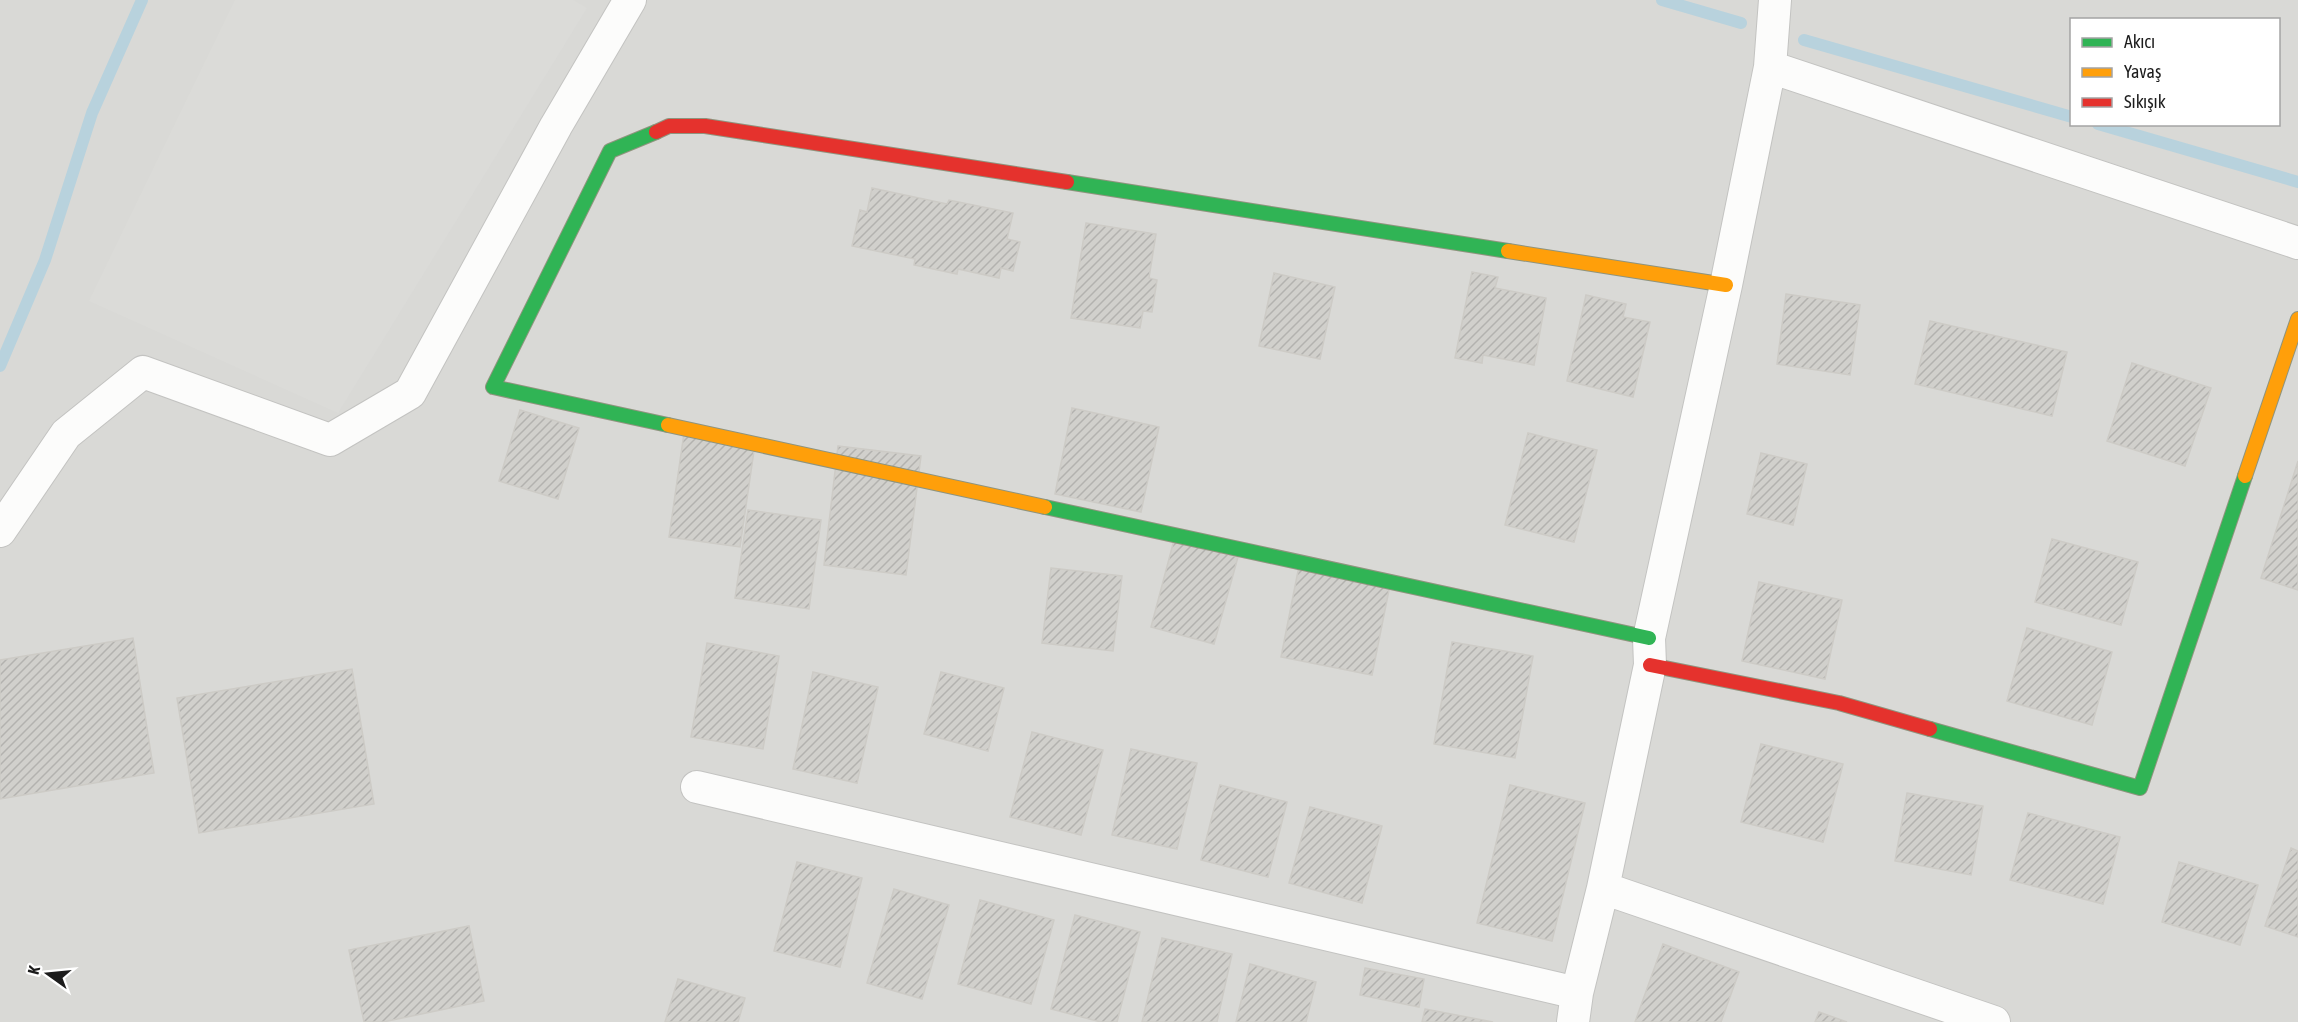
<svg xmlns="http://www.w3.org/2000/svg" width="2298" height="1022" viewBox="0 0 2298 1022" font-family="'Asap Condensed',sans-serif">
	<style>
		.residential { fill: #d9d9d6; fill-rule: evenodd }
		.parking { fill: #dbdbd8 }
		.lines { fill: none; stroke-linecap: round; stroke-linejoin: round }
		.stream { stroke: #b8d2dd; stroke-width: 12 }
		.building { fill: url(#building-hatch); stroke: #cdcbc6; stroke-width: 1.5 }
		.street-casing { stroke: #c3c3c1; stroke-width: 34 }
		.fast-casing { stroke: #8f947e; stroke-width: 16 }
		.slow-casing { stroke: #8f947e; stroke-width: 16 }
		.jam-casing { stroke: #8f947e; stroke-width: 16 }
		.street { stroke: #fcfcfb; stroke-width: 32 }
		.fast { stroke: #30b455; stroke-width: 14 }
		.slow { stroke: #ff9f0a; stroke-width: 14 }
		.jam { stroke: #e5322d; stroke-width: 14 }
	</style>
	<defs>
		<pattern id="building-hatch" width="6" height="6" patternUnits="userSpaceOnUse" patternTransform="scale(1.5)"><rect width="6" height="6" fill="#d1d0cc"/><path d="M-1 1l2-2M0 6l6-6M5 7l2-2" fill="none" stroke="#b3b2af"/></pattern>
	</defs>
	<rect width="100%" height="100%" fill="#eaeae5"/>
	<path class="residential" d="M0 0H2298V1022H0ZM2072 20H2278V124H2072Z"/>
	<path class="parking" d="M235 0H573L587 8 338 413 89 301Z"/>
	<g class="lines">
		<path class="stream" d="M1662 0 1741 23
			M1804 40 2072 117
			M2098 124 2298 182
			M0 366 45 260 92 113 142 0"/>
	</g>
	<path class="building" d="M872 188 947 204 949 200 1013 213 1007 239 1020 242 1013 271 1001 268 999 278 958 269 957 274 914 265 915 259 852 246 860 210 867 212Z
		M1086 223 1156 234 1149 278 1157 280 1152 312 1143 311 1140 328 1071 318Z
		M1472 272 1498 277 1495 288 1546 298 1534 365 1483 355 1482 363 1455 358Z
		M1274 273 1335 287 1320 359 1259 346Z
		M1786 294 1860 305 1850 375 1777 364Z
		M1586 295 1626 304 1623 317 1650 322 1633 397 1567 381Z
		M1930 321 2067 352 2052 416 1915 384Z
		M2132 363 2211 388 2185 466 2107 441Z
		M1072 408 1159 427 1141 512 1055 494Z
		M520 410 579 428 558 499 499 481Z
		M684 433 755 444 740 547 669 537Z
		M1528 433 1597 450 1574 542 1505 525Z
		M838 446 921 456 906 575 824 565Z
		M1761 453 1807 464 1793 525 1747 514Z
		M2298 461V590L2261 578Z
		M748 510 821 520 809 609 735 598Z
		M2052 539 2138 562 2121 625 2035 602Z
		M1174 540 1238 557 1214 644 1151 627Z
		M1299 566 1390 585 1372 675 1281 657Z
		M1051 568 1122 576 1113 651 1042 643Z
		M1759 582 1842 600 1825 679 1742 661Z
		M2027 628 2112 652 2092 725 2007 701Z
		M133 638 154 773 0 799V660Z
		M1452 642 1533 656 1515 758 1434 744Z
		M707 643 779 656 763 749 691 737Z
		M352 669 374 804 199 833 177 698Z
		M813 672 878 687 857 783 793 769Z
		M941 672 1004 688 988 751 924 734Z
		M1032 732 1103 750 1081 835 1010 817Z
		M1761 744 1843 764 1823 842 1741 822Z
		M1131 749 1197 763 1177 849 1112 835Z
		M1220 785 1287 802 1268 877 1201 860Z
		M1510 785 1585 803 1552 941 1477 923Z
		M1907 793 1983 806 1971 875 1895 861Z
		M1310 807 1382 826 1362 903 1289 883Z
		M2028 813 2120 837 2103 904 2010 880Z
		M2291 848 2298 851V937L2265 926Z
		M797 862 862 878 840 967 774 951Z
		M2179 862 2258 885 2240 945 2162 922Z
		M894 889 949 905 922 999 867 983Z
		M980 900 1054 920 1031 1004 958 984Z
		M1075 915 1140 932 1117 1022H1101L1051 1009Z
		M469 926 484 1001 383 1022H364L349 950Z
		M1162 938 1232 954 1217 1022H1142Z
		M1663 944 1739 972 1721 1022H1635Z
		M1250 964 1316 982 1306 1022H1236Z
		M1365 968 1424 979 1419 1007 1360 995Z
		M678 979 745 998 738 1022H665Z
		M1425 1009 1493 1022H1422Z
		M1819 1012 1847 1022H1815Z"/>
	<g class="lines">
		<defs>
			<path id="street" d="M1770 67 2298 243
				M0 531 66 434 143 372 330 440 410 393 556 126 630 0
				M697 787 1577 993
				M1603 888 1994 1022
				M1573 1022 1577 993 1603 888 1650 665 1649 638 1726 285 1770 67 1775 0"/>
			<path id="fast" d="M656 132 610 151 493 387 668 425
				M1067 182 1508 251
				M1045 507 1649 638
				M1930 729 2140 788 2245 476"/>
			<path id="slow" d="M1508 251 1726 285
				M668 425 1045 507
				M2245 476 2298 319"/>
			<path id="jam" d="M656 132 669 126H705L1067 182
				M1650 665 1839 703 1930 729"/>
		</defs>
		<use href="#street" class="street-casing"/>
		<use href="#fast" class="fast-casing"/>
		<use href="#slow" class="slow-casing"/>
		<use href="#jam" class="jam-casing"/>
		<use href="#street" class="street"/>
		<use href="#fast" class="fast"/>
		<use href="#slow" class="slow"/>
		<use href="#jam" class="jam"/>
	</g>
	<rect x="2070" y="18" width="210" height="108" fill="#ffffff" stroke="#a4a4a4" stroke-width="1.5"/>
	<rect x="2082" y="38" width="30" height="9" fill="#30b455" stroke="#a4a4a4" stroke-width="1.5"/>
	<text x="2124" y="48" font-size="18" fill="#1c1c1c">Akıcı</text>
	<rect x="2082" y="68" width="30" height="9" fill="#ff9f0a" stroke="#a4a4a4" stroke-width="1.5"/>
	<text x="2124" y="78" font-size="18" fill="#1c1c1c">Yavaş</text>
	<rect x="2082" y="98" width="30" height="9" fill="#e5322d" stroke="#a4a4a4" stroke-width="1.5"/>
	<text x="2124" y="108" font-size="18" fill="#1c1c1c">Sıkışık</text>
	<g transform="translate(48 974) rotate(285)" stroke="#ffffff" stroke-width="4.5" paint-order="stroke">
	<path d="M0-4.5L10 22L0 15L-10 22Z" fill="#1c1c1c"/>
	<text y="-9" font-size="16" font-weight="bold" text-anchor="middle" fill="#1c1c1c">K</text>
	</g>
</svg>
